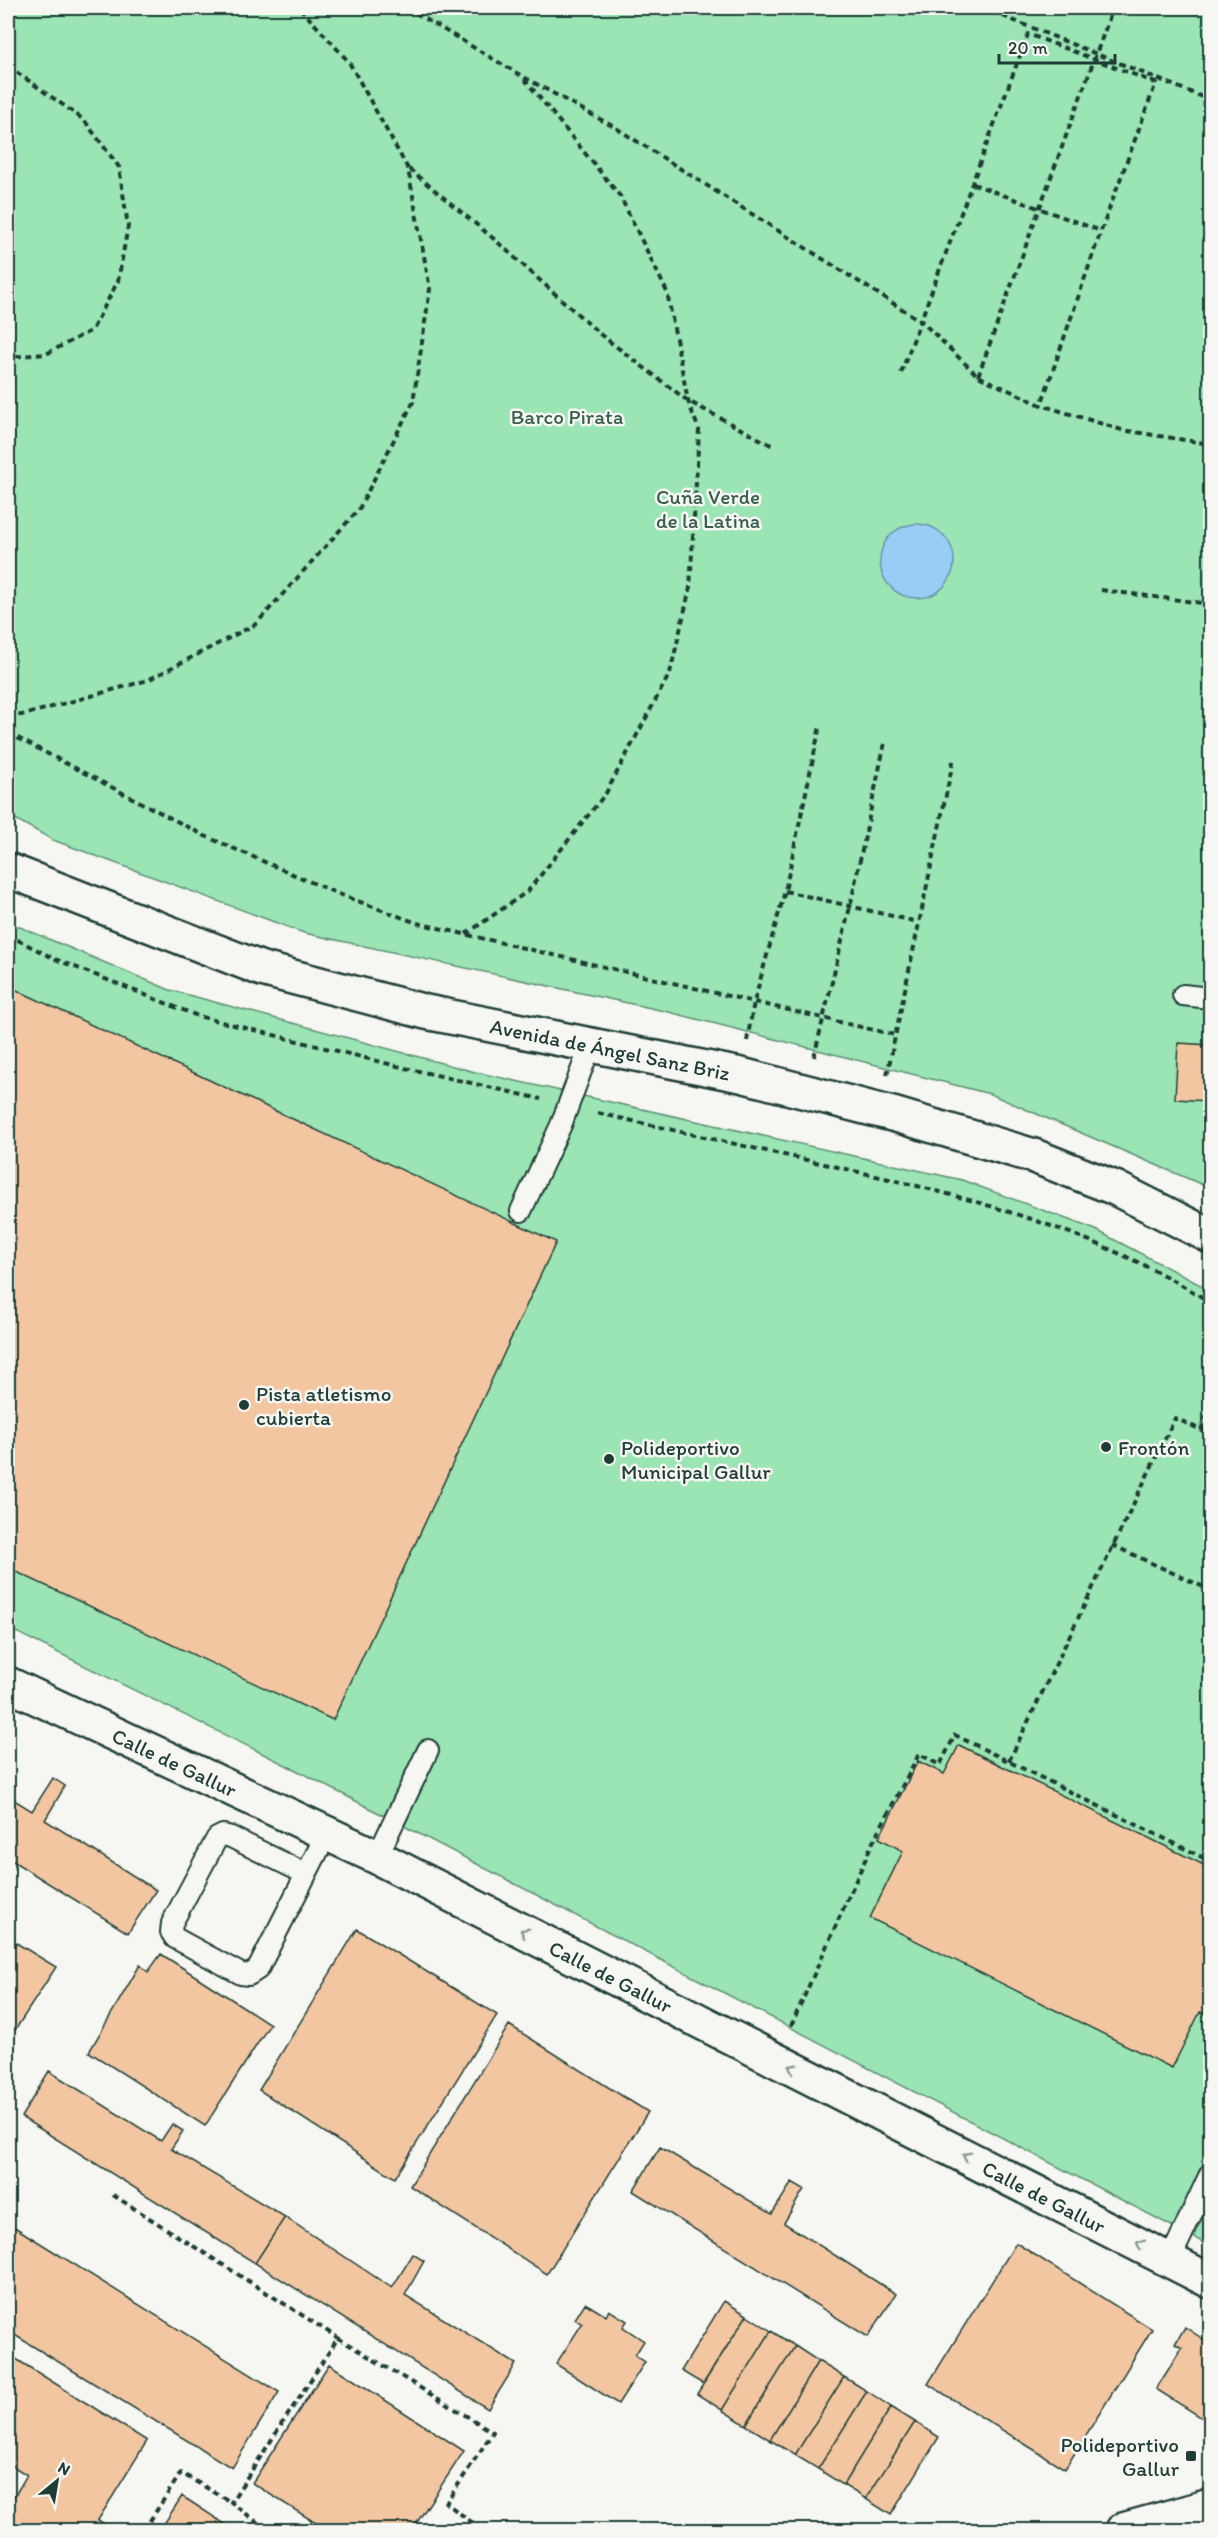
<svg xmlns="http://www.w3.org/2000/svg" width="1218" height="2538" viewBox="0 0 1218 2538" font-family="Itim,sans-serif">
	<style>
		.green { fill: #9be4b4; stroke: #5d9074; stroke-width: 1.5 }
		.water { fill: #98cdf6; stroke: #6893a8; stroke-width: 1.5 }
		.building { fill: #f3c6a2; stroke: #1f3d34; stroke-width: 1.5 }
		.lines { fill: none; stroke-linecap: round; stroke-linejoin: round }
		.lane-casing { stroke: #1f3d34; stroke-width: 24 }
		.street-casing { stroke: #1f3d34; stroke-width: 38 }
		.secondary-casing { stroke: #1f3d34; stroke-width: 38 }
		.path { stroke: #1f3d34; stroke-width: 4; stroke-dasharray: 6 4.5; stroke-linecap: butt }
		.lane { stroke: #f6f6f2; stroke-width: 20 }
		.street { stroke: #f6f6f2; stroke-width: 33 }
		.secondary { stroke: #f6f6f2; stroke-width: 33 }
		.oneway { stroke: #8a9a93 }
		.poi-dot { fill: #1f3d34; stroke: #f6f6f2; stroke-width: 2 }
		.labels { text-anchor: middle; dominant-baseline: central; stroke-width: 5; stroke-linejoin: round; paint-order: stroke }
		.park-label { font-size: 21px; fill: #385e4e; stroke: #f6f6f2 }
		.street-label { font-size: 21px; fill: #1f3d34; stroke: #f6f6f2 }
		.poi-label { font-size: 21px; fill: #1f3d34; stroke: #f6f6f2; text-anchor: start }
	</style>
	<rect width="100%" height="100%" fill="#f6f6f2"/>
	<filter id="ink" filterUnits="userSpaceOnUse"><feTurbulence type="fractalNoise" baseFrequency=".0167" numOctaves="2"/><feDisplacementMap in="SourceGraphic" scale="12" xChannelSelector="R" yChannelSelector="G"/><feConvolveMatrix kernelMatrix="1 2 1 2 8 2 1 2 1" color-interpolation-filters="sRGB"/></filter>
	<g filter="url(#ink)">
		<path class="green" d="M8 8H1210V1188L990 1094 669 1012 304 933 53 840 8 815Z
			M8 922 170 990 475 1072 962 1180 1096 1230 1210 1290V2246L304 1774 8 1628Z"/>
		<path class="water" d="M880 561a37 37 0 1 1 74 0a37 37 0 1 1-74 0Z"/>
		<path class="building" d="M8 986 556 1242 333 1720 8 1568Z
			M1178 1043 1210 1045V1101L1175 1099Z
			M959 1745 1210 1868V2017L1200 2012 1172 2068 870 1918 903 1851 879 1838 918 1761 944 1774Z
			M53 1778 65 1786 45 1820 156 1890 128 1933 8 1858V1796L32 1811Z
			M357 1929 497 2015 395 2178 259 2090Z
			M8 1938 56 1967 8 2041Z
			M161 1954 270 2024 205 2126 89 2052 140 1965 148 1972Z
			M509 2025 648 2112 547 2274 410 2186Z
			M49 2071 161 2141 172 2124 183 2131 171 2149 285 2217 255 2263 21 2117Z
			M660 2147 772 2214 792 2182 804 2189 784 2223 896 2294 868 2337 633 2191Z
			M285 2217 392 2288 413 2254 424 2261 405 2295 516 2364 488 2409 255 2263Z
			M8 2223 279 2392 232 2468 8 2331Z
			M1016 2243 1152 2329 1065 2469 928 2384Z
			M724 2301 747 2315 703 2384 681 2371Z
			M585 2303 606 2316 609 2310 627 2321 623 2327 644 2341 635 2355 645 2362 618 2404 556 2364 582 2324 575 2319Z
			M747 2315 771 2331 722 2410 697 2394Z
			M1185 2327 1206 2341 1210 2336V2423L1156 2389 1182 2348 1175 2344Z
			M771 2331 795 2346 746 2425 722 2410Z
			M795 2346 818 2361 770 2440 746 2425Z
			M8 2354 147 2441 98 2520 114 2530H8V2507L27 2475 8 2463Z
			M818 2361 844 2377 795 2455 770 2440Z
			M329 2364 464 2451 412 2530H327L252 2483Z
			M844 2377 867 2391 818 2469 795 2455Z
			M867 2391 891 2407 843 2485 818 2469Z
			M891 2407 915 2422 866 2499 843 2485Z
			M915 2422 939 2437 891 2515 866 2499Z
			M182 2496 231 2528 229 2530H160Z"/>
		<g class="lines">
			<defs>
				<path id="lane" d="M1183 995 1210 998
					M521 1211 561 1125 591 1044
					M377 1857 428 1750
					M306 1874 231 1837 223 1835 217 1838 172 1923 171 1932 175 1938 241 1974 249 1975 258 1969 327 1833
					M1170 2260 1210 2174"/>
				<g id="street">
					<path id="s1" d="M8 870 262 969 426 1012 741 1075 896 1115 1034 1156 1115 1188 1210 1236"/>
					<path id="s2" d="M8 1684 377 1857 1210 2281"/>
				</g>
				<path id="secondary" d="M1123 2530 1210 2506"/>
			</defs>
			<use href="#lane" class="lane-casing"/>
			<use href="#street" class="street-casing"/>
			<use href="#secondary" class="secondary-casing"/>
			<path class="path" d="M407 8 522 76 616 128 921 321 978 376 1041 405 1122 430 1210 444
				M983 8 1210 100
				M8 66 84 120 119 167 128 226 118 281 92 330 46 354 8 357
				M409 169 494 239 601 335 688 401 775 447
				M973 184 1101 231
				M901 373 1028 34 1156 83 1101 231 1041 405
				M978 376 1113 8
				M1101 590 1210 604
				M8 717 27 714 148 680 256 624 359 509 413 402 430 289 408 169 349 62 300 8
				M8 733 205 836 336 893 417 923 895 1035
				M785 891 918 922
				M466 934 528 891 606 793 670 673 690 588 699 430 688 401 667 292 620 196 522 76
				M8 935 55 959 198 1016 401 1067 541 1099
				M747 1041 754 1002 785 891 820 726
				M814 1057 850 907 885 742
				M887 1075 954 757
				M598 1113C676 1131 754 1148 833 1166 965 1196 1094 1229 1210 1302
				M1201 1430 1210 1407
				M1112 1545 1210 1590
				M1009 1761 1175 1418 1210 1434
				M791 2026 873 1842 919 1754 940 1765 955 1735 1210 1861
				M113 2195 338 2338
				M144 2530 181 2473 231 2502
				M267 2530 231 2502 338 2338 493 2432 446 2503 482 2530"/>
			<use href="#lane" class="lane"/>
			<use href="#street" class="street"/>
			<use href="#secondary" class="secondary"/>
		</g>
		<defs><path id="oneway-chevron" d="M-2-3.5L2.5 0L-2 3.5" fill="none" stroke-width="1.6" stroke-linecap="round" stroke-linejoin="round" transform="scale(1.5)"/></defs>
		<g class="oneway">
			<use href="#oneway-chevron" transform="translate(524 1932) rotate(-153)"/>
			<use href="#oneway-chevron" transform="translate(792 2068) rotate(-153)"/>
			<use href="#oneway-chevron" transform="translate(966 2156) rotate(-153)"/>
			<use href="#oneway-chevron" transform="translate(1140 2244) rotate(-153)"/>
		</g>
	</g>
	<g class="poi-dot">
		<circle cx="244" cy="1405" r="6"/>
		<circle cx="1106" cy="1447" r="6"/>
		<circle cx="609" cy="1459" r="6"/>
		<rect x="1185" y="2450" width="12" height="12" rx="3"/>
	</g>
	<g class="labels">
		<g class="park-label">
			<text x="567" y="416">Barco Pirata</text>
			<text x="708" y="496">Cuña Verde<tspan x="708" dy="24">de la Latina</tspan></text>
		</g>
		<g class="street-label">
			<text stroke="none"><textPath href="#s1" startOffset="630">Avenida de Ángel Sanz Briz</textPath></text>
			<text stroke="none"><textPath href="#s2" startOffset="184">Calle de Gallur</textPath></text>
			<text stroke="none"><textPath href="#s2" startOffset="670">Calle de Gallur</textPath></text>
			<text stroke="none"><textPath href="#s2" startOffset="1156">Calle de Gallur</textPath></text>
		</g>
		<g class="poi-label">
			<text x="256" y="1393">Pista atletismo<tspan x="256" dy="24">cubierta</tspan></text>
			<text x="621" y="1447">Polideportivo<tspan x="621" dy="24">Municipal Gallur</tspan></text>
			<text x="1118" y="1447">Frontón</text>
			<text x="1179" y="2444" text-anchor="end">Polideportivo<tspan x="1179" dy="24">Gallur</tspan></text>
		</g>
	</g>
	<rect width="1218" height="2538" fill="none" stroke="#f6f6f2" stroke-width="30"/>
	<rect x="15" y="15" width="1188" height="2508" fill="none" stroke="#1f3d34" stroke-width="2" filter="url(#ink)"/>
	<g transform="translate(57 2481) rotate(30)" stroke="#f6f6f2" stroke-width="4.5" paint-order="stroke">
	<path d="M0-4.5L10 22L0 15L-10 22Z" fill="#1f3d34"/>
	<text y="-9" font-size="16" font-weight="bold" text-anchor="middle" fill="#1f3d34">N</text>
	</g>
	<path d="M999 54v9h116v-9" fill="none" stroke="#1f3d34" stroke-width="3"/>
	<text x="1008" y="54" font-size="18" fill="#1f3d34" stroke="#f6f6f2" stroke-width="4.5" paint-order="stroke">20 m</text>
</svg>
